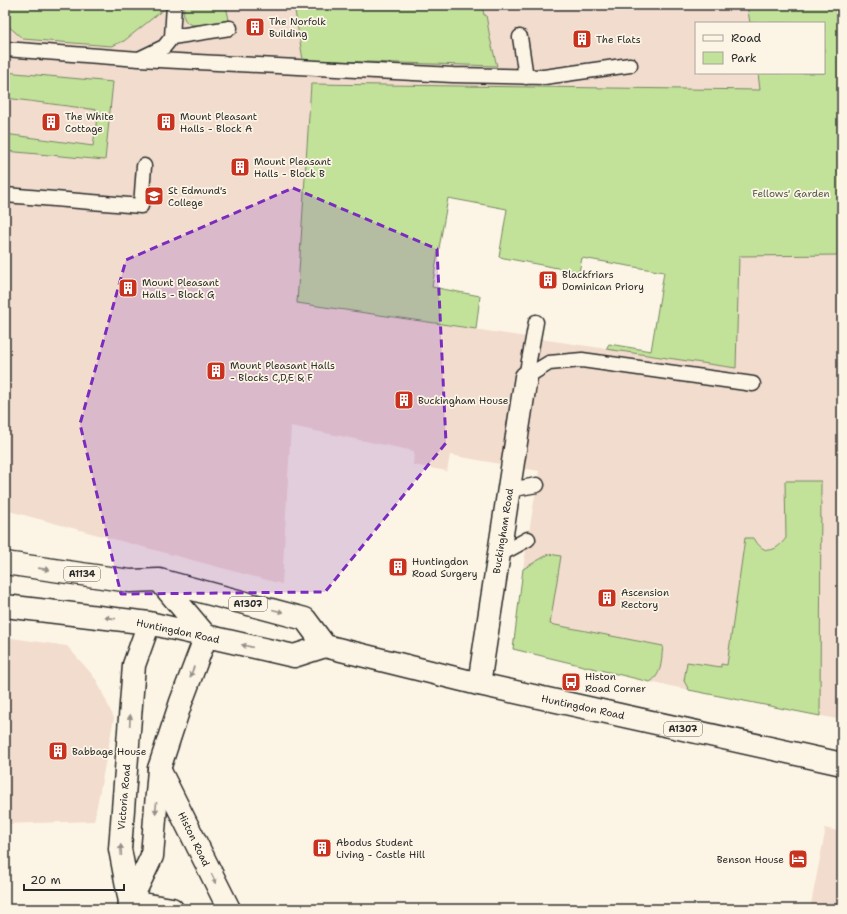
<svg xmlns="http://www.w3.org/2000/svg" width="847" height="914" viewBox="0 0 847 914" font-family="'Shantell Sans',sans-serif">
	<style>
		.built { fill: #f2dcce; fill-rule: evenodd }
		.green { fill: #c2e29a; stroke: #768662 }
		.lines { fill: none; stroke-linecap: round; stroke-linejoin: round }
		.lane-casing { stroke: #2b2b2b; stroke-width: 17 }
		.street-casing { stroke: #2b2b2b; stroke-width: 25 }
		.secondary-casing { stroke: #2b2b2b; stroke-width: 25 }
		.primary-casing { stroke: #2b2b2b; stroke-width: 25 }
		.lane { stroke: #fcf5e5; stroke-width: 14 }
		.street { stroke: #fcf5e5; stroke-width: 22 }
		.secondary { stroke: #fcf5e5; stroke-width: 22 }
		.primary { stroke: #fcf5e5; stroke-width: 22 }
		.oneway { fill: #949088 }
		.marked { fill: #7b2cbf; fill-opacity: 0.2; stroke: #7b2cbf; stroke-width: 3; stroke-dasharray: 8 5; stroke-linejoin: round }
		.labels { text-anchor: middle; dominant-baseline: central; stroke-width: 3.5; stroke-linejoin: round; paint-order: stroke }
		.shield { fill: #fcf5e5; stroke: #6a6863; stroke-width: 1 }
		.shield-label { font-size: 9px; font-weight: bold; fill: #2b2b2b }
		.poi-label { font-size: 10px; fill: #2b2b2b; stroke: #fcf5e5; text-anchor: start }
		.park-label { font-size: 10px; fill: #515947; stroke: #fcf5e5 }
		.street-label { font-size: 10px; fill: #2b2b2b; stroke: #fcf5e5 }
	</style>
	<rect width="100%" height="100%" fill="#fcf5e5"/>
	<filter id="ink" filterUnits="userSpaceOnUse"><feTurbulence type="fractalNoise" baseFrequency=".025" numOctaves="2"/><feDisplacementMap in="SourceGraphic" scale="8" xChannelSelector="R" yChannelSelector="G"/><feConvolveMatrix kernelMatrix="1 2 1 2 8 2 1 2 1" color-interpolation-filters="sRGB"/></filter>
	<g filter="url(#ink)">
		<path class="built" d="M5 5H842V720L650 682 513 649 523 569 539 471 450 455 447 471 413 465 414 451 291 426 282 584 5 510ZM696 23H824V73H696ZM311 84 634 89 736 368 298 303Z
			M5 637 67 646 90 672 97 681 114 718 94 821 5 824Z
			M824 828 842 832V909H810L825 833Z"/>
		<path class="green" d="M5 5H164V9L124 41 111 46 23 39 5 23Z
			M184 5H226L229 20C218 22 189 32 184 18 183 14 184 9 184 5Z
			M294 5H482L484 15H486L490 38 497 66 303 60Z
			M747 5H842V255L739 256 736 368 606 349 609 344 651 351 664 272 582 258 579 272 499 257 507 209 448 198 432 287 480 296 476 329 297 303 311 84 760 90 758 73H824V23H750Z
			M5 72 113 82 105 160 5 151V134L93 146 98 110 6 98 5 107Z
			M785 481H821L820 716 689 690 684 681 687 662 721 667V664L727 665 745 538H754C763 555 775 553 786 538Z
			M549 554 561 556 550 624 663 646C661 659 663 674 650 682L513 649 523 569Z"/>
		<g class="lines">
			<defs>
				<path id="lane" d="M172 37 230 28
					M520 37 526 77
					M5 49 139 59 164 47 172 37 174 5
					M139 59 453 75 544 77 630 65
					M5 195 141 206 144 166
					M526 377 549 363 582 360 753 384
					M526 377 536 322
					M509 490 537 485
					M499 555 528 539"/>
				<path id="street" d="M479 684 526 377"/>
				<path id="secondary" d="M159 769 229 909
					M130 902 172 909"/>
				<path id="primary" d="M5 563 130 581 159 580 305 619 325 646
					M159 580 206 636
					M5 606 149 623 294 656 325 646 479 684 842 764
					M130 902 120 849 134 665 149 623
					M129 909 130 902 152 856 159 769 181 702 206 636"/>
			</defs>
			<use href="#lane" class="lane-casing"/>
			<use href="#street" class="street-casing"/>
			<use href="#secondary" class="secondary-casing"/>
			<use href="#primary" class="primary-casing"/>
			<use href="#lane" class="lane"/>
			<use href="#street" class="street"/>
			<use href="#secondary" class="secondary"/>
			<use href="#primary" class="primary"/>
		</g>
		<defs><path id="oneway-solid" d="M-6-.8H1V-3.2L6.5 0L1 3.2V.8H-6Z"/></defs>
		<g class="oneway">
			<use href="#oneway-solid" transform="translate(44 569) rotate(8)"/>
			<use href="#oneway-solid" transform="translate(278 611) rotate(15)"/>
			<use href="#oneway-solid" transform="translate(110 618) rotate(-174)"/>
			<use href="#oneway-solid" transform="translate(247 646) rotate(-167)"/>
			<use href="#oneway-solid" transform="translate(192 672) rotate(110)"/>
			<use href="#oneway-solid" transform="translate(130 720) rotate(-87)"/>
			<use href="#oneway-solid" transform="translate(156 808) rotate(95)"/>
			<use href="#oneway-solid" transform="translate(121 850) rotate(-93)"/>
			<use href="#oneway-solid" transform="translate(214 879) rotate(64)"/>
		</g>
	</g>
	<path class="marked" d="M293 188 437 249 446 443 325 592 121 594 80 424 126 260Z"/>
	<defs>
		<symbol id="building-square" viewBox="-11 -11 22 22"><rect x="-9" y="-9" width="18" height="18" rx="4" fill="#c8321e" stroke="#fcf5e5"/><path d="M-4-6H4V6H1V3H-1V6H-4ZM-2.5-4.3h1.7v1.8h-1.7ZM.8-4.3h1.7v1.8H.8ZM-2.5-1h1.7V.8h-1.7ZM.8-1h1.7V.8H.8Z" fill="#fff"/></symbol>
		<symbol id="university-square" viewBox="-11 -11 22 22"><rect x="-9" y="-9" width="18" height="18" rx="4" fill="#c8321e" stroke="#fcf5e5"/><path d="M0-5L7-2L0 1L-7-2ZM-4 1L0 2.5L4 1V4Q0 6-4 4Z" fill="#fff"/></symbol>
		<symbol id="bus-square" viewBox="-11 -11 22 22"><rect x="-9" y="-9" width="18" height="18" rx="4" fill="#c8321e" stroke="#fcf5e5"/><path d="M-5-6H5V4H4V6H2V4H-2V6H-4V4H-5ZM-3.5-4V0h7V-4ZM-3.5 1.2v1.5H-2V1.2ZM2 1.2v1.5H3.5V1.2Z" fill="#fff"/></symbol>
		<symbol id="hotel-square" viewBox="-11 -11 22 22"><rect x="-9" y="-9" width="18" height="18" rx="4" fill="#c8321e" stroke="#fcf5e5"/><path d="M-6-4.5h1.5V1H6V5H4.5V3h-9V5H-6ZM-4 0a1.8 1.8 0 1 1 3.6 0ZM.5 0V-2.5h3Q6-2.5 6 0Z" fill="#fff"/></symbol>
	</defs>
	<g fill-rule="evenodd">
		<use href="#building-square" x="244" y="16" width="22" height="22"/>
		<use href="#building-square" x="571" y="28" width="22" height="22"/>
		<use href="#building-square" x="40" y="111" width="22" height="22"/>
		<use href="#building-square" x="155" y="111" width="22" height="22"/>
		<use href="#building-square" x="229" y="156" width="22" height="22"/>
		<use href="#university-square" x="143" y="185" width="22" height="22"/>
		<use href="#building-square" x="537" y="269" width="22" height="22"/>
		<use href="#building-square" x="117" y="277" width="22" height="22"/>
		<use href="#building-square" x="205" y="360" width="22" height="22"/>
		<use href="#building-square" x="393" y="389" width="22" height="22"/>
		<use href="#building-square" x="387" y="556" width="22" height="22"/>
		<use href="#building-square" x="596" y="587" width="22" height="22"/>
		<use href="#bus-square" x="560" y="671" width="22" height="22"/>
		<use href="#building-square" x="47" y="740" width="22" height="22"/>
		<use href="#building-square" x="311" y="837" width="22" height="22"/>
		<use href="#hotel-square" x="787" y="848" width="22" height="22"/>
	</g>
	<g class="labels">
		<g class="shield">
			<rect x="64" y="567" width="36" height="14" rx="3"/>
			<rect x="229" y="597" width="38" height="14" rx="3"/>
			<rect x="664" y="722" width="38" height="14" rx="3"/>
		</g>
		<g class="shield-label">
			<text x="82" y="574">A1134</text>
			<text x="248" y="604">A1307</text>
			<text x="683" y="729">A1307</text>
		</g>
		<g class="poi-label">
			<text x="269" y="21">The Norfolk<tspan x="269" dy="12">Building</tspan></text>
			<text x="596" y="39">The Flats</text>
			<text x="65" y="116">The White<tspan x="65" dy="12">Cottage</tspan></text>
			<text x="180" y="116">Mount Pleasant<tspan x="180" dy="12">Halls - Block A</tspan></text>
			<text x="254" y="161">Mount Pleasant<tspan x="254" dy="12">Halls - Block B</tspan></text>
			<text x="168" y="190">St Edmund's<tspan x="168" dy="12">College</tspan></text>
			<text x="562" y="274">Blackfriars<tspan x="562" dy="12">Dominican Priory</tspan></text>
			<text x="142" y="282">Mount Pleasant<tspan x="142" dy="12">Halls - Block G</tspan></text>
			<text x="230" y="365">Mount Pleasant Halls<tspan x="230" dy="12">- Blocks C,D,E &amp; F</tspan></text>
			<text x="418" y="400">Buckingham House</text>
			<text x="412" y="561">Huntingdon<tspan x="412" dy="12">Road Surgery</tspan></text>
			<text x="621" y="592">Ascension<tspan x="621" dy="12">Rectory</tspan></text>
			<text x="585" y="676">Histon<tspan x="585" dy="12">Road Corner</tspan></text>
			<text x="72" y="751">Babbage House</text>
			<text x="336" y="842">Abodus Student<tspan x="336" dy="12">Living - Castle Hill</tspan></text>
			<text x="784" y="859" text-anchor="end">Benson House</text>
		</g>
		<g class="park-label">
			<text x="791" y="193">Fellows' Garden</text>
		</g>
		<g class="street-label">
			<text transform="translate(503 531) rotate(-81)">Buckingham Road</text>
			<text transform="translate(178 631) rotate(12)">Huntingdon Road</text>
			<text transform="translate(583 707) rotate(12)">Huntingdon Road</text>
			<text transform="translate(124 797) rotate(-85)">Victoria Road</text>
			<text transform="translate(194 839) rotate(64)">Histon Road</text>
		</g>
	</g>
	<rect width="847" height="914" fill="none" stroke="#fcf5e5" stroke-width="20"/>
	<rect x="10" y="10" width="827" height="894" fill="none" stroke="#2b2b2b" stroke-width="1.5" filter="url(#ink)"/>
	<rect x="695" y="22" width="130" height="52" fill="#fcf5e5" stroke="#a8a49b"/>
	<rect x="703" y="35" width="20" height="6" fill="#fcf5e5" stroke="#a8a49b"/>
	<text x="731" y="42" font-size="12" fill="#2b2b2b">Road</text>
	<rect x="703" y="52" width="20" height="12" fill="#c2e29a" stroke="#a8a49b"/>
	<text x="731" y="62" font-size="12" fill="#2b2b2b">Park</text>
	<path d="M24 884v6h100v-6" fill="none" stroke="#2b2b2b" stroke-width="2"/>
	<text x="30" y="884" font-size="12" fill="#2b2b2b" stroke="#fcf5e5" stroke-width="3" paint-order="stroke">20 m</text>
</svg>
